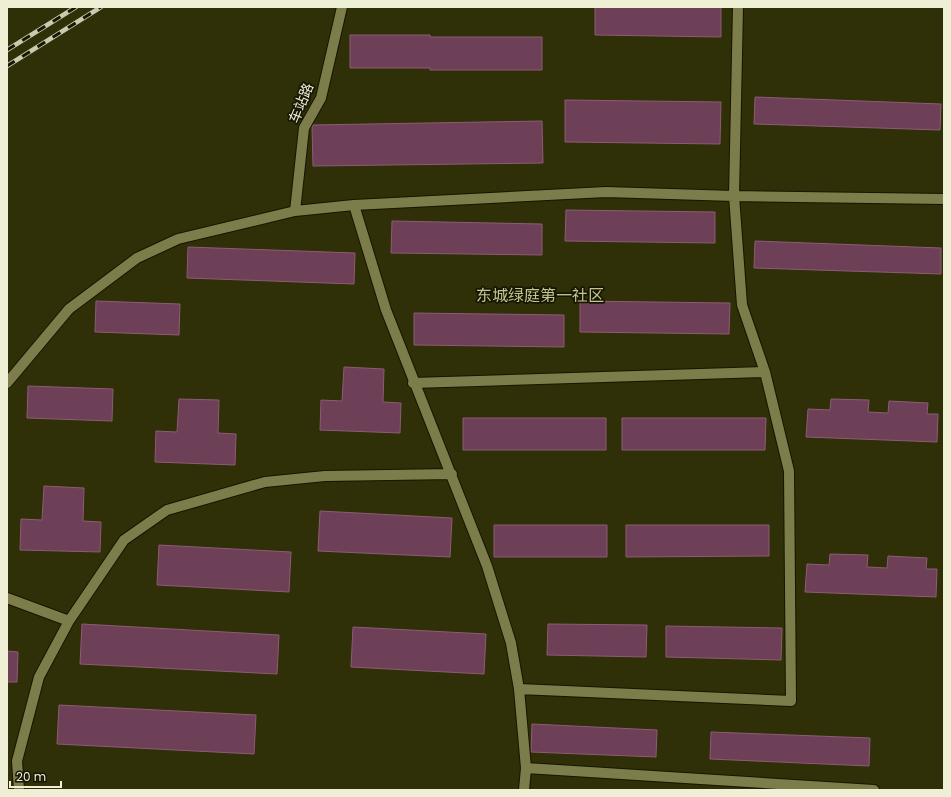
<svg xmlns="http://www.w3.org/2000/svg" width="951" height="797" viewBox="0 0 951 797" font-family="Poppins,'Noto Sans SC',sans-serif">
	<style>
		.building { fill: #6d4057; stroke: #8c5c74 }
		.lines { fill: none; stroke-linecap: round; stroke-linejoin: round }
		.minor-casing { stroke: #171600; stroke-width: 12 }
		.minor { stroke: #7d7d4b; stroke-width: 10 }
		.rail-casing { stroke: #cacbae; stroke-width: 4.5 }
		.rail { stroke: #161603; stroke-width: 3; stroke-dasharray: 9; stroke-linecap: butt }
		.labels { text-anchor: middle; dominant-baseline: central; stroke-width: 3.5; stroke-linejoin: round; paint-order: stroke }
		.street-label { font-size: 14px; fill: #eeefd4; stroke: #161603 }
		.quarter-label { font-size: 16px; fill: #c4c590; stroke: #161603 }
	</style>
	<rect width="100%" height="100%" fill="#2f2f08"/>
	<path class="building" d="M595 7H721V37L595 35Z
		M350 35H430V37H542V70H430V68H350Z
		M755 97 941 104 940 130 754 124Z
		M565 100 721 102 720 144 565 142Z
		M542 121 543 163 313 166 312 125Z
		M566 210 715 212V243L565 241Z
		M392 221 542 224V255L391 253Z
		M755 241 941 248V274L754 268Z
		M188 247 355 253 354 284 187 278Z
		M96 301 180 304 179 335 95 332Z
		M580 301 730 303 729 334 580 332Z
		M414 313 564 315V347L414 345Z
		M344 367 384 369 383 402 401 403 400 433 320 430 321 400 342 401Z
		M28 386 113 389 112 421 27 418Z
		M179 399 219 400 218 433 236 434 235 465 155 462 156 431 177 432Z
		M831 399 869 400 868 412 888 413 889 401 928 403 927 414H938L937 442 806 437 808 409 830 410Z
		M463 418H606V450H463Z
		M622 418H766L765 450H622Z
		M44 486 84 488 83 521 101 522 100 552 20 550 21 519 42 520Z
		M320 511 452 518 450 557 318 551Z
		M494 525H607V557H494Z
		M626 525H769V556L626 557Z
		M159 545 291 552 289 592 157 585Z
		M830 554 868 555 867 567 887 568 888 556 927 558 926 569H937L936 597 805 592 807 564 829 565Z
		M82 624 279 635 277 674 80 664Z
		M548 624 647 625 646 657 547 655Z
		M666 626 782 628 781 660 666 657Z
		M353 627 486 634 484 674 351 667Z
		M7 651 18 652 17 682H7Z
		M59 705 256 715 254 754 57 744Z
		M532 724 657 730 656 757 531 752Z
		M711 732 870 738 869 766 710 759Z"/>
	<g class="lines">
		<defs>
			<path id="minor" d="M354 205 386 310 487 566 511 643 519 689 526 768 524 790
				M295 211 304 128 321 98 342 7
				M7 383 69 309 137 258 178 239 295 211 354 205 606 192 734 196 944 199
				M413 383 765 372
				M7 598 69 621
				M519 689 791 701 789 471 765 372 742 305 734 196 738 7
				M526 768 874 790
				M19 790 17 761 39 677 69 621 124 540 167 510 265 482 325 476 452 474"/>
		</defs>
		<use href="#minor" class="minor-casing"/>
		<use href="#minor" class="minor"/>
		<defs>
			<path id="rail" d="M7 50 76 7
				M7 66 101 7"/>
		</defs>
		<use href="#rail" class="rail-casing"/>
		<use href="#rail" class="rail"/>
	</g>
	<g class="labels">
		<g class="street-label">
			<text transform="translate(301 103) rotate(-68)">车站路</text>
		</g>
		<g class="quarter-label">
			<text x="540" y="295">东城绿庭第一社区</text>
		</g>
	</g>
	<rect width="951" height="797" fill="none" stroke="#eeefd4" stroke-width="16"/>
	<path d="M10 781v6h51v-6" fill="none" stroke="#eeefd4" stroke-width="2"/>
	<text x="16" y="781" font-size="12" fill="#eeefd4" stroke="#161603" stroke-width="3" paint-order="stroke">20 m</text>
</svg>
